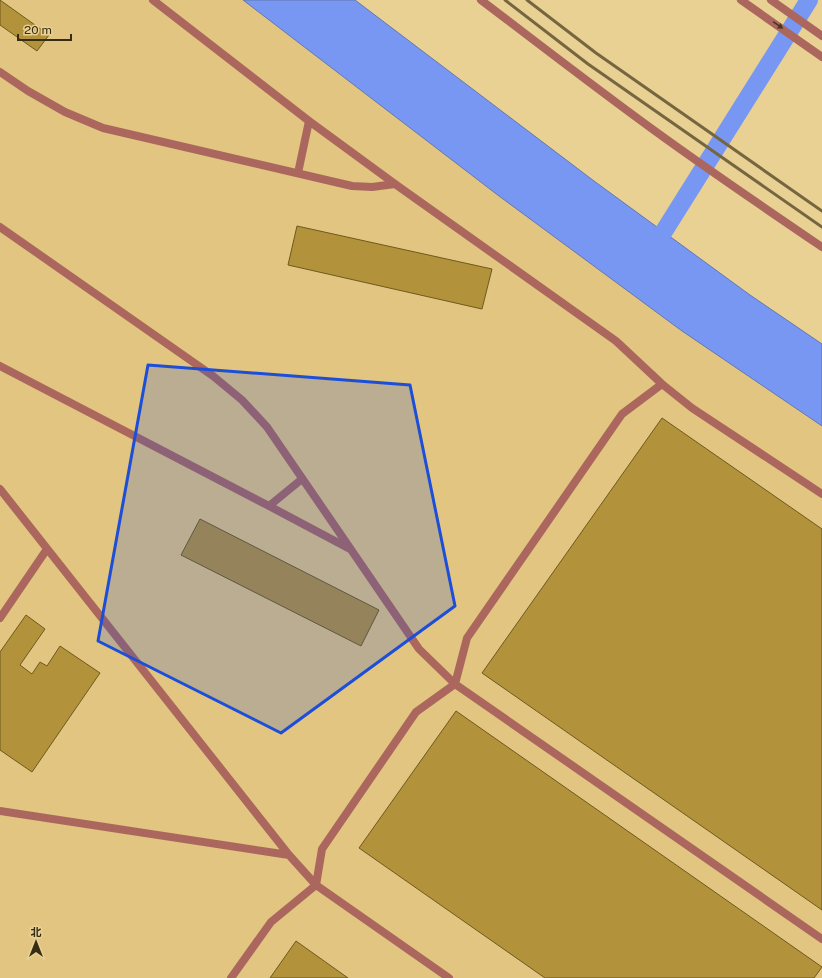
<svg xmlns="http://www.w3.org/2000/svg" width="822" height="978" viewBox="0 0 822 978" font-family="'Public Sans','Noto Sans SC',sans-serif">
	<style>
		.built { fill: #e1c580 }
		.water { fill: #7797f2; stroke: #6477af }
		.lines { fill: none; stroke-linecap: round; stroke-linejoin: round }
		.canal { stroke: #7797f2; stroke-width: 18 }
		.building { fill: #b3923c; stroke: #70591d }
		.service { stroke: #ab675e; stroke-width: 8 }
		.tertiary { stroke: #ab675e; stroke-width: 8 }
		.rail { stroke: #756640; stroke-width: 3 }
		.oneway { fill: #48361f }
		.marked { fill: #1d4ed8; fill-opacity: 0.2; stroke: #1d4ed8; stroke-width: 3; stroke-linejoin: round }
	</style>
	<rect width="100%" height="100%" fill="#e9d093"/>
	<path class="built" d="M0 0H243L499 196 682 331 822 426V978H0Z"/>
	<path class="water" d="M243 0H355L594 181 750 295 822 344V426L682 331 499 196Z"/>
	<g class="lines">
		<path class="canal" d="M651 252 809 0"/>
	</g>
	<path class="building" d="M0 0 49 35 37 51 0 25Z
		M297 226 492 269 482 309 288 265Z
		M662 418 822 529V910L482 673Z
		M200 519 379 610 361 646 181 555Z
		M26 615 45 629 20 665 32 674 40 662 47 666 60 646 100 673 32 772 0 750V652Z
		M456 711 822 967 814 978H545L359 848Z
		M296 941 348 978H270Z"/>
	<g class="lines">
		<path class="service" d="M153 0 309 121 395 184 616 341 662 384 692 408 822 494
			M481 0C539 44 597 89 655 131 710 171 766 209 822 247
			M0 72 28 91 65 112 103 128 352 186 372 187 395 184
			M298 173 309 121
			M0 227 213 376 242 400 267 427 352 551 419 649 455 684 822 939
			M0 366 269 506 350 549
			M0 489 289 855 316 885 449 978
			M269 506 302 479
			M0 618 47 549
			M0 811 289 855
			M231 978 271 922 316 885 322 849 416 712 455 684 467 638 622 414 662 384"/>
		<path class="tertiary" d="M741 0 822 57
			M771 0 822 36"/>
		<path class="rail" d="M505 0 588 64 822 227
			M527 0 596 53 822 211"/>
	</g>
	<defs><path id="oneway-solid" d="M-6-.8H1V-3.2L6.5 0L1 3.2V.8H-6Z"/></defs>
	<use class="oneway" href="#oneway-solid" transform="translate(778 25) rotate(35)"/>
	<path class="marked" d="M148 365 410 385 455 606 281 733 98 641Z"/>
	<g transform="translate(36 942)" stroke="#e9d093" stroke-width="3" paint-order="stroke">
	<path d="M0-3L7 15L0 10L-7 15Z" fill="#362d14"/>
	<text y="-6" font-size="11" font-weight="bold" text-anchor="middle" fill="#362d14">北</text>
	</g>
	<path d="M18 34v6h53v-6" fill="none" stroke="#362d14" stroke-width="2"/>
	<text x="24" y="34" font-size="12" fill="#362d14" stroke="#e9d093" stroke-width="3" paint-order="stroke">20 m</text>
</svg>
